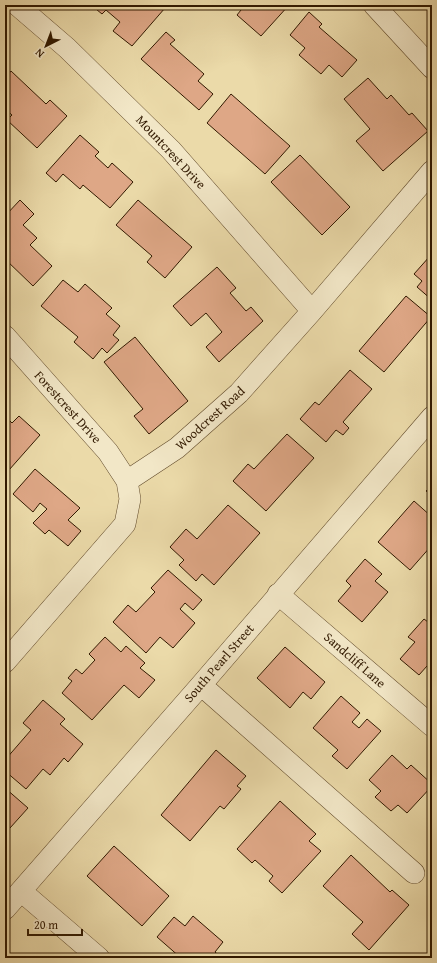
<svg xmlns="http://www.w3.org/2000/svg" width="437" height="963" viewBox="0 0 437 963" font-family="'Gentium Book Plus',serif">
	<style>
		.building { fill: #dea786; stroke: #311900 }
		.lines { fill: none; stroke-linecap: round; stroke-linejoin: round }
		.minor-casing { stroke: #60492a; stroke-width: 22 }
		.minor { stroke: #f2e7c7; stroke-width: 21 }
		.labels { text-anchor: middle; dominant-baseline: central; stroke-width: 4; stroke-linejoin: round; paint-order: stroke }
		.street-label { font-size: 13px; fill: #311900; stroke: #f2e7c7 }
	</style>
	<rect width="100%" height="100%" fill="#ebdaa9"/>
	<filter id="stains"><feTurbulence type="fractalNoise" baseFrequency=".005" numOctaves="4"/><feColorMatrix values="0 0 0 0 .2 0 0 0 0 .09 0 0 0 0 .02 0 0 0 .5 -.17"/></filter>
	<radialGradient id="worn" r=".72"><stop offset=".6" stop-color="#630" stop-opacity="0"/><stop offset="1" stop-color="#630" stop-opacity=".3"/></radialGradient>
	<path class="building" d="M91 5H162L165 8 132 46 113 31 120 22 106 10 102 14Z
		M245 5H289L261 36 237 15Z
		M309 12 322 24 319 27 357 60 342 77 329 65 321 74 299 55 305 48 290 35Z
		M166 32 175 40 170 44 204 74 198 81 213 94 199 110 141 59Z
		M11 71 46 104 50 100 67 116 37 148 7 120 12 115 5 109V78Z
		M368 78 387 99 391 95 409 115 412 113 428 131 383 171 356 141 370 129 344 99Z
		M231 94 290 146 265 174 207 123Z
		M80 135 99 152 95 156 108 168 112 163 133 182 110 208 83 185 80 189 63 174 56 182 46 173Z
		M300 155 350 207 322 235 271 182Z
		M20 200 34 214 23 225 37 238 30 245 52 266 33 286 5 259V216Z
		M138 200 192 247 165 278 147 262 152 256 116 225Z
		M430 256 432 258V300L417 287 422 281 414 274Z
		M217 267 236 288 230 293 246 311 251 307 263 321 219 362 206 347 222 332 206 313 191 326 173 306Z
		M63 280 78 292 85 284 112 308 106 314 120 326 113 335 119 340 107 353 102 348 93 359 74 342 78 337 41 306Z
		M406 296 431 317 384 372 359 351Z
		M135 337 188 401 149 434 134 416 143 409 104 362Z
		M350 370 372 389 343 422 349 428 343 435 336 430 326 442 300 419 315 402 319 405Z
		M5 416 12 423 19 416 40 435 9 470 5 467Z
		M287 434 314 458 266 511 233 481 248 464 254 469Z
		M35 469 80 508 68 520 81 531 68 546 49 530 45 534 33 523 47 509 40 503 33 512 13 494Z
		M432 485V496L426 491Z
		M414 501 432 517V545L410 570 378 542Z
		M228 505 260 533 214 585 202 574 196 581 179 565 184 560 170 547 186 529 197 539Z
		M365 559 382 574 375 581 388 592 362 622 338 601 351 586 346 581Z
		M168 570 202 600 193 610 185 603 180 609 195 623 173 648 160 637 146 653 113 622 128 605 136 612 155 592 151 588Z
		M424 619 432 625V671L427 666 419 675 400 659 415 642 408 637Z
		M105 637 121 652 126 646 145 663 140 668 155 680 139 698 124 685 92 720 62 693 72 681 68 678 76 669 82 674 95 660 89 654Z
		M285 647 325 682 311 699 303 692 290 708 257 678Z
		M341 696 360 713 352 722 359 728 367 719 381 731 347 769 332 756 338 750 313 728Z
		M43 700 65 719 60 724 83 744 68 762 64 758 50 775 43 769 26 789 5 771V760L31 730 23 723Z
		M216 750 246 776 237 786 241 789 224 809 220 806 190 841 161 815Z
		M392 755 407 769 411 765 432 784V786L407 813 398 805 391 811 375 797 381 791 369 780Z
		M5 788 28 808 10 828 5 824Z
		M280 801 316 834 309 841 321 851 282 893 269 881 273 876 255 860 252 863 237 849Z
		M114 846 169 896 142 926 87 876Z
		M351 855 390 892 392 890 409 905 369 950 352 934 363 922 323 886Z
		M193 916 223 942 215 952 222 958H181L157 937 174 917 185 926Z"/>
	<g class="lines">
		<defs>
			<path id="minor" d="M17 5 67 48 171 150 312 311
				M374 5 432 68
				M5 336 108 452 127 481
				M278 594 432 726
				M5 662 125 524 130 499 127 481 177 448 239 393 312 311 432 171
				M201 685 414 873
				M21 891 99 958
				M5 909 201 685 432 417"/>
		</defs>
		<use href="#minor" class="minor-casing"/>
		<use href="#minor" class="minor"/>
	</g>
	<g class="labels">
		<g class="street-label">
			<text transform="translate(171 152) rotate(47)">Mountcrest Drive</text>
			<text transform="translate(68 407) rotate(48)">Forestcrest Drive</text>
			<text transform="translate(210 418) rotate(-42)">Woodcrest Road</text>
			<text transform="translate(355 660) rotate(41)">Sandcliff Lane</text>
			<text transform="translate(219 663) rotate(-49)">South Pearl Street</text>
		</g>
	</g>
	<rect width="437" height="963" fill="none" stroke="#ebdaa9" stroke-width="20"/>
	<rect x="6" y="6" width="425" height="951" fill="none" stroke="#311900" stroke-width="2"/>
	<rect x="10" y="10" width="417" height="943" fill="none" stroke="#311900"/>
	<g transform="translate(46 46) rotate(222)" stroke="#f2e7c7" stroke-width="3" paint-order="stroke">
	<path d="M0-3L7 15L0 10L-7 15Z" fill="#311900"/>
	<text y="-6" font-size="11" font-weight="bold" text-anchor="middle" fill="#311900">N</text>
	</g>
	<path d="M28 929v6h54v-6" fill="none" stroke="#311900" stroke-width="2"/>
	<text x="34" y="929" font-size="12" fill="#311900" stroke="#f2e7c7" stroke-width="3" paint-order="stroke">20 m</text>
	<rect width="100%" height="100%" filter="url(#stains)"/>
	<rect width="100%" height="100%" fill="url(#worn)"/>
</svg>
